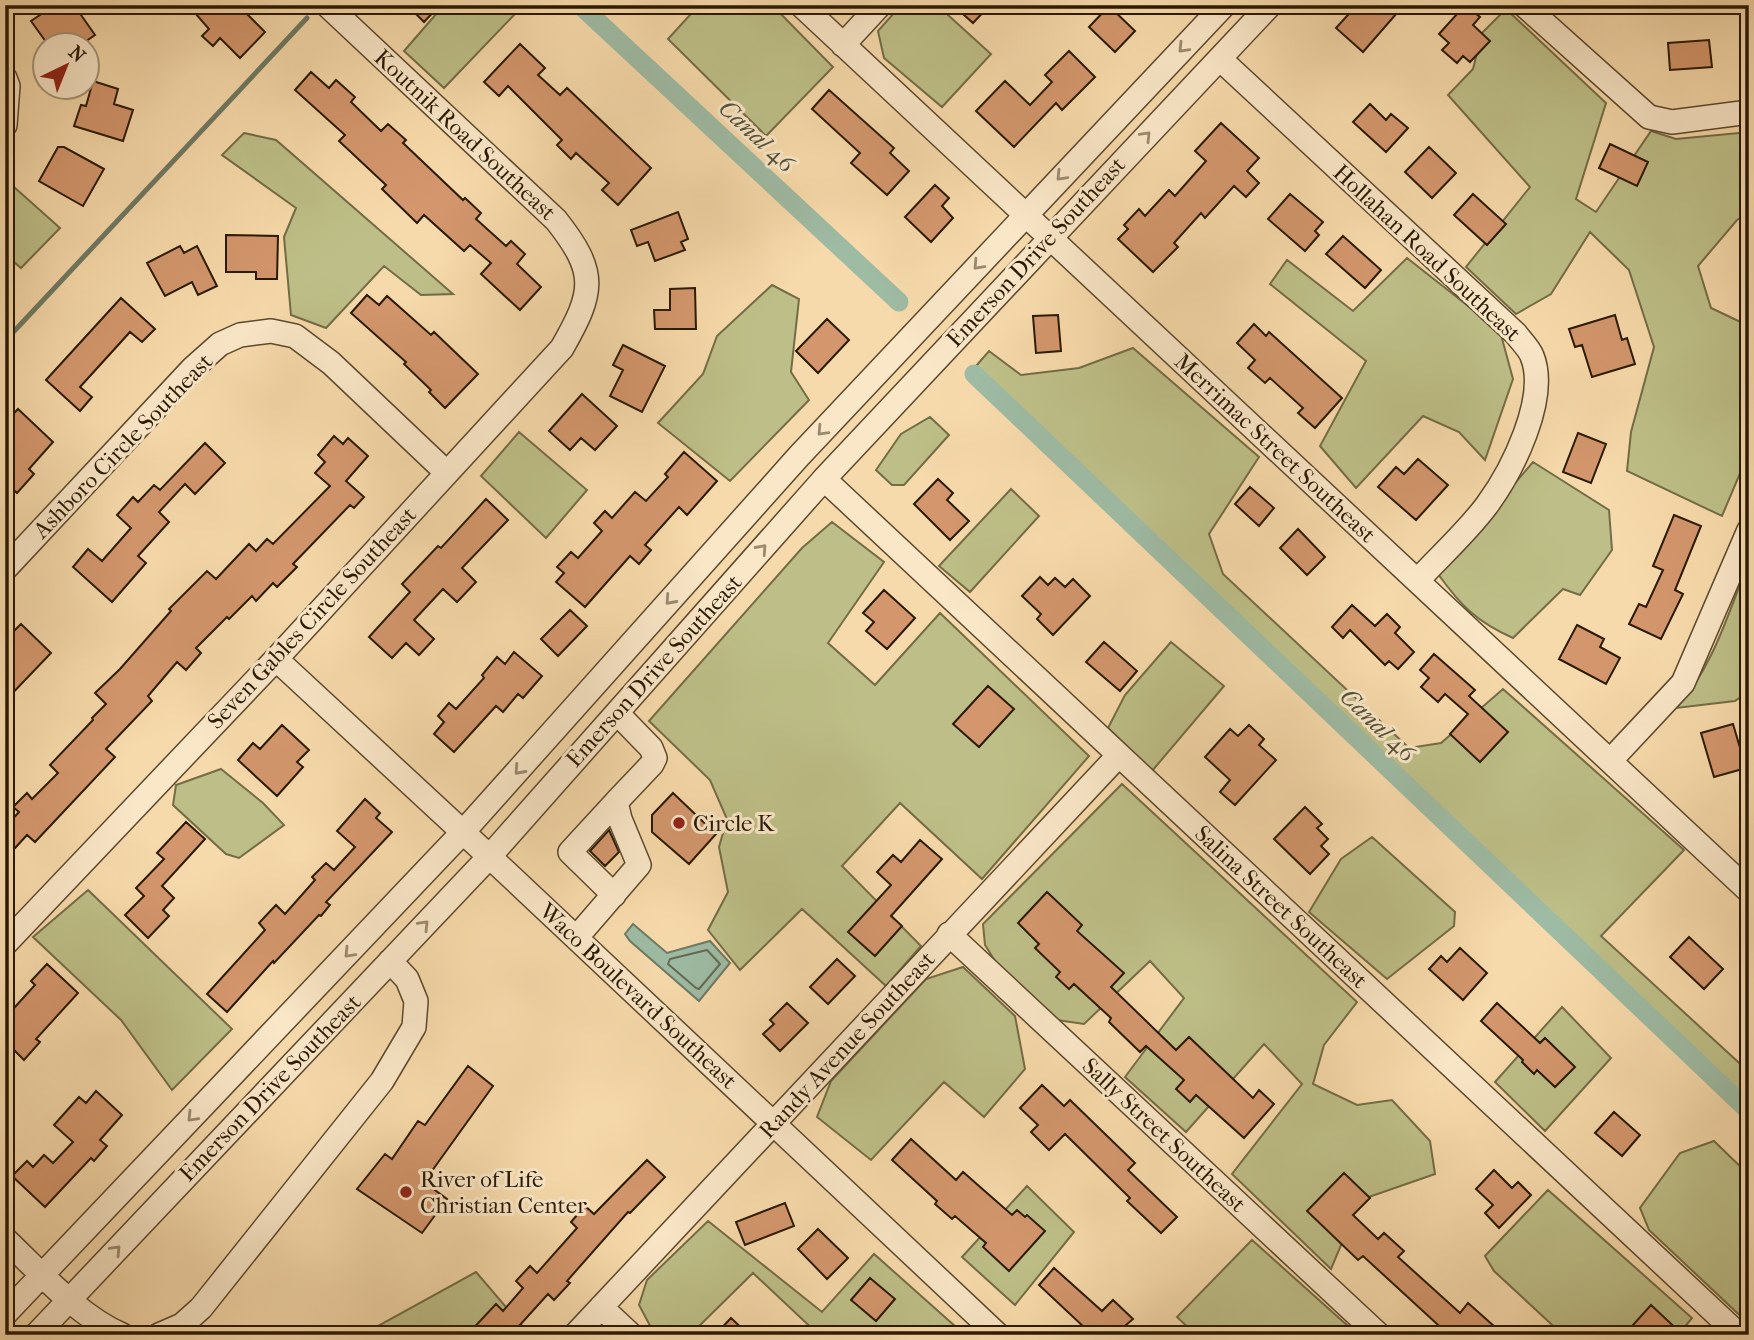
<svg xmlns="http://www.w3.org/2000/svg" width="1754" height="1340" viewBox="0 0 1754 1340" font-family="'IM FELL French Canon',serif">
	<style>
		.green { fill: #bebf88; stroke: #746c46; stroke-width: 2 }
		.water { fill: #9ebba4; stroke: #6f7a64; stroke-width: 2 }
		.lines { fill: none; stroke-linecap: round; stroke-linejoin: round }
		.shore { stroke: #646a54; stroke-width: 2 }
		.stream { stroke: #6f7a64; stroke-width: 5 }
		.canal { stroke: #9ebba4; stroke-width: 19 }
		.building { fill: #d4976d; stroke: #291903; stroke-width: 2 }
		.minor-casing { stroke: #5c492d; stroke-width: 26 }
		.minor { stroke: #fae7c8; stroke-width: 23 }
		.oneway { stroke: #9c8a6f }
		.poi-dot { fill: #8f2418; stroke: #fae7c8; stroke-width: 2.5 }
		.labels { text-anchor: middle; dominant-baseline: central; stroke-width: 6; stroke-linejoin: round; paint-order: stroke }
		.street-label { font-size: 23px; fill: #291903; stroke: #fae7c8 }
		.poi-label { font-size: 23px; fill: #291903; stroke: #fae7c8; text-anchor: start }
		.water-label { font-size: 24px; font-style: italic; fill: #52523b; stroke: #fae7c8 }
	</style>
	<rect width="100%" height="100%" fill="#f7daab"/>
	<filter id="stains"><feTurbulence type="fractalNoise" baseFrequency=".00286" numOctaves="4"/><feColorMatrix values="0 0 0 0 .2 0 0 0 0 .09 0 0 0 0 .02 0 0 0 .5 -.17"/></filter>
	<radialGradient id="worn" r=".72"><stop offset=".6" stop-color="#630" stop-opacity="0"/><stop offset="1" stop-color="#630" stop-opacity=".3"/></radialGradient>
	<path class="green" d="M444 5H505L514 15 444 88 404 51Z
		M699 5H772L833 67 766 136 668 39Z
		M901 5H937L991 54 942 107 884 58 878 31Z
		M1506 9 1606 103 1576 199 1596 212 1651 131 1676 139 1749 132V213L1737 220 1698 266 1711 308 1749 326V452L1722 516 1627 471 1631 432 1654 347 1629 270 1590 232 1551 294 1516 314 1466 267 1530 187 1448 95 1473 69 1482 33Z
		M244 133 276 140 453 294 421 295 384 266 326 328 291 315 284 237 296 208 222 155Z
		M5 179 60 228 21 268 5 254Z
		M1407 258 1500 331 1513 379 1485 460 1459 432 1423 416 1356 488 1320 446 1366 361 1270 284 1287 260 1353 311Z
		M772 285 799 299 791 372 809 400 730 481 658 423 703 374 717 336Z
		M1133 348 1259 457 1209 534 1223 574 1409 748 1441 743 1503 689 1684 850 1601 936 1749 1072V1102L976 366 989 351 1021 375 1079 368Z
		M930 417 949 435 904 485H892L876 470 901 434Z
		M519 432 587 490 546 538 481 476Z
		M1533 462 1609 510 1612 550 1580 595 1563 589 1513 638C1477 622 1461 606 1438 574Z
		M1011 489 1039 516 970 592 939 566Z
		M832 522 884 562 828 643 875 685 940 613 1089 756 982 879 900 803 842 866 921 946 886 986 802 909 740 970 708 930 728 892 719 847 727 819 710 780 649 721 802 548Z
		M1749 561V691L1735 701 1676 708C1713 668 1729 611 1749 561Z
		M1171 642 1224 686 1152 771 1108 728 1125 695Z
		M221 769 263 803 284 825 239 858 226 854 173 805 176 785Z
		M1122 784 1357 1002 1324 1045 1313 1084 1357 1105 1392 1100 1430 1141 1435 1174 1360 1200 1331 1269 1232 1174 1302 1084 1264 1044 1186 1132 1125 1077 1184 998 1150 961 1084 1024 1057 1020 1002 972 985 945 983 924Z
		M1372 837 1455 912 1454 926 1387 979 1309 912 1341 859Z
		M88 890 232 1029 172 1090 121 1020 33 937Z
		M963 967 1015 1016 1025 1069 984 1117 944 1082 871 1160 817 1117 831 1081 926 979Z
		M1562 1007 1611 1058 1545 1131 1495 1082Z
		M1714 1141 1749 1175V1324L1649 1230 1640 1208 1680 1153Z
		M1027 1186 1074 1232 1015 1305 962 1257Z
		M1548 1190 1692 1318 1678 1335H1563L1494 1271 1485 1256Z
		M708 1221 822 1312 874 1254 965 1335H819L753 1273 690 1335H655L639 1305 647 1280Z
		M1252 1240 1358 1335H1196L1177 1317Z
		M476 1272 530 1335H367L376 1327Z"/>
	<path class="water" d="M633 924 667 953 710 941 730 963 699 1001 630 941 625 934Z"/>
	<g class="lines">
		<path class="shore" d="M707 950 720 964 699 989 696 988 668 964 670 959Z"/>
		<path class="stream" d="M5 341 307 18"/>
		<path class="canal" d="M580 5 899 302
			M974 374 1749 1111"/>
	</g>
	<path class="building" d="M55 5H74L95 35 79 46H49L31 21Z
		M188 5H238L265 32 240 58 220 38 213 46 202 36 209 29Z
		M407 5H440L424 22Z
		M953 5H990L973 23Z
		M1357 5H1404L1363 52 1336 28Z
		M1465 5 1480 17 1473 25 1490 41 1470 62 1463 56 1457 63 1442 50 1449 43 1439 34Z
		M1109 6 1135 31 1115 52 1089 27Z
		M1709 40 1712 67 1670 70 1668 43Z
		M520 44 545 68 538 75 560 95 567 88 651 168 618 205 602 190 609 183 576 153 571 159 557 145 562 140 508 86 499 96 484 82Z
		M1069 51 1095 77 1062 110 1056 103 1014 147 976 111 1005 81 1030 105 1052 82 1045 75Z
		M311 72 329 88 336 80 355 97 351 102 381 131 388 124 406 140 403 143 463 200 465 198 481 213 476 219 506 246 511 241 525 254 517 264 541 287 520 310 481 274 491 263 470 245 464 251 424 215 417 223 382 189 386 185 339 141 345 135 295 90Z
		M93 81 118 89 114 104 133 110 123 141 74 126 81 105 86 106Z
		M829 90 894 148 890 153 909 171 887 195 851 163 860 153 812 109Z
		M1370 104 1386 120 1391 114 1408 128 1386 152 1353 122Z
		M1221 123 1259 158 1247 171 1259 183 1246 197 1234 186 1205 218 1201 213 1174 243 1178 247 1153 272 1118 239 1128 229 1124 225 1139 209 1145 216 1169 190 1175 196 1206 161 1195 151Z
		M1610 144 1648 162 1637 186 1599 168Z
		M58 147H64L104 169 83 206 39 181Z
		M1429 147 1456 173 1432 198 1405 172Z
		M935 185 949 198 942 206 953 218 931 242 905 217Z
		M1290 194 1323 222 1315 231 1319 235 1305 251 1268 219Z
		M1473 194 1506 224 1487 245 1454 215Z
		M678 212 688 239 681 242 685 250 655 261 648 242 637 246 631 230Z
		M226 235 278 236 277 279H256V272H226Z
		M1343 236 1381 270 1365 288 1326 254Z
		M180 246 184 253 197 246 217 286 198 295 192 282 165 296 147 263Z
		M695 288 696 329H655L654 310H670V289Z
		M367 295 379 305 387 296 431 335 434 332 478 374 445 408 429 392 431 390 404 364 406 362 351 313Z
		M121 298 155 329 142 342 130 332 80 387 92 397 80 411 46 380Z
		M1058 315 1061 351 1036 353 1033 316Z
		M1615 315 1622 340 1627 338 1635 364 1592 377 1582 345 1575 347 1569 329Z
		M827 319 849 340 818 373 796 351Z
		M1254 324 1266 336 1269 332 1342 398 1315 428 1298 413 1303 408 1270 378 1265 383 1248 368 1255 360 1237 343Z
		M623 345 665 366 642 412 610 396 623 370 613 365Z
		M582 394 617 426 595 450 581 438 570 450 549 431Z
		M18 409 53 442 29 469 34 474 17 493 5 482V423Z
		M1578 433 1606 444 1591 483 1563 472Z
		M334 436 343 444 348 438 368 456 346 481 364 497 354 508 350 505 293 564 297 567 277 587 273 583 256 601 252 596 229 619 227 617 196 648 201 653 186 670 177 662 148 696 152 701 106 749 115 757 35 842 27 835 5 859V827L19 812 13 807 27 793 32 799 58 773 50 765 93 720 92 718 106 704 95 693 120 669 171 611 169 609 207 571 216 579 249 544 256 551 267 539 273 544 330 486 315 473 325 462 318 455Z
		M205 443 225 463 195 494 185 484 159 512 169 522 138 556 146 563 112 602 73 567 88 549 102 561 131 528 117 515 133 497 138 502 154 485 160 490Z
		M684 452 717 481 687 515 679 507 645 545 651 550 639 564 630 556 585 607 556 582 564 573 557 567 571 552 578 558 602 531 594 523 605 511 612 518 635 492 646 501 668 477 665 474Z
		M1418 459 1448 485 1416 520 1378 487 1396 467 1404 474Z
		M938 479 953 493 947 500 969 521 950 540 914 504Z
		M1250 487 1274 508 1259 526 1235 504Z
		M486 499 508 520 462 568 476 582 457 602 443 589 414 620 434 639 419 655 406 643 392 658 369 637 410 592 402 584 438 546 441 548Z
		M1674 515 1701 526 1675 590 1683 594 1661 639 1629 624 1639 604 1646 607 1663 570 1653 566Z
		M1298 529 1325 557 1307 575 1280 548Z
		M1040 577 1048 585 1055 578 1065 587 1073 579 1090 596 1053 635 1037 619 1041 614 1022 596Z
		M884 590 915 618 887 649 866 631 874 622 863 613Z
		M1352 605 1375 626 1387 614 1400 627 1395 633 1414 652 1398 669 1389 661 1385 665 1350 630 1343 638 1332 627Z
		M570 610 587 626 558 656 541 639Z
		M21 624 51 653 5 701V649L13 640 9 636Z
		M1577 625 1604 639 1600 647 1620 658 1606 684 1559 659Z
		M1104 642 1137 671 1120 691 1086 662Z
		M514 652 542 676 523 698 518 694 503 712 496 706 454 752 434 734 444 722 438 716 449 703 456 709 484 678 482 675 497 657 505 664Z
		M1434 654 1475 690 1469 696 1508 732 1480 762 1450 734 1468 714 1445 694 1438 702 1421 687 1429 678 1420 670Z
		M988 686 1014 709 979 747 953 724Z
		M1733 724 1746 768 1714 777 1701 733Z
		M282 725 309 750 297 762 303 767 277 796 238 760 253 743 260 749Z
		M1249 725 1264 739 1259 745 1276 760 1235 805 1220 792 1230 780 1205 757 1230 729 1238 736Z
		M673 793 716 834 689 864 652 832V815Z
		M365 799 380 813 376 818 392 832 326 902 330 905 321 916 319 915 274 963 273 961 227 1012 207 994 265 930 259 923 276 905 285 914 315 880 312 877 326 863 334 870 355 847 337 831Z
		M1305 807 1322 824 1317 828 1328 839 1321 846 1329 854 1310 874 1274 839Z
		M186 822 205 839 162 886 174 898 163 910 169 916 148 938 125 915 144 896 136 888 164 859 157 853Z
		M609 830 619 852 605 866 590 851Z
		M920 840 942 859 891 916 902 926 875 956 848 932 891 885 877 872 893 855 901 862Z
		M1047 892 1082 925 1077 931 1124 973 1111 987 1176 1050 1189 1037 1253 1098 1259 1090 1274 1104 1244 1138 1196 1095 1190 1102 1176 1089 1184 1080 1146 1046 1140 1052 1109 1022 1111 1018 1074 984 1069 989 1056 977 1060 972 1035 948 1039 944 1018 923Z
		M1689 937 1723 969 1704 989 1670 957Z
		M1460 948 1487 973 1463 1000 1429 969 1441 956 1447 962Z
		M837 959 855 976 828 1004 810 987Z
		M47 964 78 993 36 1039 40 1042 24 1060 14 1050 5 1059V1018L35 985 31 981Z
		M787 1003 808 1023 780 1051 763 1034 774 1024 770 1020Z
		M1497 1003 1540 1043 1545 1038 1575 1067 1555 1087 1537 1070 1534 1074 1522 1062 1523 1060 1481 1021Z
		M468 1066 493 1086 424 1182 447 1199 422 1233 357 1189 385 1154 392 1159 418 1121 425 1125Z
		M1042 1085 1064 1106 1070 1100 1135 1163 1128 1170 1177 1217 1161 1233 1127 1201 1130 1198 1065 1134 1049 1150 1031 1132 1038 1125 1020 1108Z
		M96 1091 122 1115 100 1140 107 1146 94 1161 91 1158 45 1207 12 1176 27 1161 33 1167 44 1155 53 1163 73 1142 54 1125 79 1097 86 1103Z
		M1614 1112 1640 1135 1622 1156 1595 1133Z
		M911 1139 956 1180 963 1172 1012 1215 1017 1210 1025 1217 1027 1215 1045 1231 1009 1271 983 1247 986 1243 955 1216 952 1219 935 1204 937 1201 892 1160Z
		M647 1160 665 1177 630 1213 628 1212 567 1281 570 1283 554 1300 548 1294 519 1326 529 1335H467L496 1304 503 1311 523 1288 516 1281 530 1266 537 1273 577 1228 571 1222 585 1206 594 1214Z
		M1494 1170 1512 1188 1518 1182 1531 1195 1499 1228 1485 1213 1493 1205 1476 1189Z
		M1344 1173 1370 1198 1353 1215 1378 1239 1384 1233 1404 1251 1398 1257 1460 1313 1468 1303 1504 1335H1449L1363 1256 1358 1260 1307 1211Z
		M785 1203 794 1226 745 1245 736 1222Z
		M818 1229 848 1258 827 1279 798 1249Z
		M1054 1268 1102 1311 1113 1300 1133 1319 1126 1325 1136 1335H1079L1085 1328 1039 1285Z
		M870 1278 895 1299 876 1321 851 1300Z
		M1651 1305 1683 1335H1624Z
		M731 1318 749 1335H715Z"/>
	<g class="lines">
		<defs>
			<path id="minor" d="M801 5 1749 891
				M1524 5 1649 117 1672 122 1749 112
				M843 45 880 5
				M1220 59 1516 334C1521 341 1529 348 1532 356 1549 398 1512 471 1487 505 1467 532 1440 556 1418 580
				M5 78 8 86 5 125
				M824 479 1739 1335
				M5 569 193 368 220 344 240 335 271 331 295 336 331 363 447 473
				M276 659 506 872 998 1335
				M1610 761 1683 683 1749 530
				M614 895 570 852 616 802
				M949 934 1379 1335
				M576 938 639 865 620 819 616 802 652 764 655 758 651 748 617 713
				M5 944 276 659 562 348C594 292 598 273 556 220L327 5
				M5 1239C41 1273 77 1315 122 1335
				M601 1307 631 1335
				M5 1314 463 832 799 456 1224 5
				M36 1335 490 856 824 479 1270 5
				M159 1335 182 1325 201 1308 382 1081 414 1027 416 1001 407 979 390 961
				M575 1335 1119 755"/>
		</defs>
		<use href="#minor" class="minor-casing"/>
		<use href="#minor" class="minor"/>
	</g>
	<defs><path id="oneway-chevron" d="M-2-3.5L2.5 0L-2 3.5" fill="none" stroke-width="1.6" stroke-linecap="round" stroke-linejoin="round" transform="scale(1.75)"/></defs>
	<g class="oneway">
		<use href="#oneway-chevron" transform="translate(1183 48) rotate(134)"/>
		<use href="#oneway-chevron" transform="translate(1146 136) rotate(-46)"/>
		<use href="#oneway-chevron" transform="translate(1061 176) rotate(134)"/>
		<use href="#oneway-chevron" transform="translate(978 265) rotate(133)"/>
		<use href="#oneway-chevron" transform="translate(822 431) rotate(133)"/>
		<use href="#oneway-chevron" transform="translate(762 549) rotate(-48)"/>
		<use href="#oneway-chevron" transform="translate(670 600) rotate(132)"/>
		<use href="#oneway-chevron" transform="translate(519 770) rotate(132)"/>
		<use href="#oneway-chevron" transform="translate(424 925) rotate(-46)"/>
		<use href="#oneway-chevron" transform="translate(349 953) rotate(134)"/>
		<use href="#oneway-chevron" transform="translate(192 1117) rotate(134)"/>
		<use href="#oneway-chevron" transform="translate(116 1250) rotate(-46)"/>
	</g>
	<g class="poi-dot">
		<circle cx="679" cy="823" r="7"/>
		<circle cx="406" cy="1192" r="7"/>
	</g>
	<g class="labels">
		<g class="street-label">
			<text transform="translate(465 135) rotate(43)">Koutnik Road Southeast</text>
			<text transform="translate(1036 252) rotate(-47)">Emerson Drive Southeast</text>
			<text transform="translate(1427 253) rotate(43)">Hollahan Road Southeast</text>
			<text transform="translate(123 446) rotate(-46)">Ashboro Circle Southeast</text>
			<text transform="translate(1275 448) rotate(43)">Merrimac Street Southeast</text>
			<text transform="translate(312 618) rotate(-47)">Seven Gables Circle Southeast</text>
			<text transform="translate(654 671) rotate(-48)">Emerson Drive Southeast</text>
			<text transform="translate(1281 907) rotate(43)">Salina Street Southeast</text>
			<text transform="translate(638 996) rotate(43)">Waco Boulevard Southeast</text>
			<text transform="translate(847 1045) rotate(-47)">Randy Avenue Southeast</text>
			<text transform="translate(270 1088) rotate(-46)">Emerson Drive Southeast</text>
			<text transform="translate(1164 1135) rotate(43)">Sally Street Southeast</text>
		</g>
		<g class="poi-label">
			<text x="693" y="823">Circle K</text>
			<text x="420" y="1179">River of Life<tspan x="420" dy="26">Christian Center</tspan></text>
		</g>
		<g class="water-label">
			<text transform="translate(757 136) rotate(43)">Canal 46</text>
			<text transform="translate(1378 725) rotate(44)">Canal 46</text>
		</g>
	</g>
	<rect width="1754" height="1340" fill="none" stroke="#f7daab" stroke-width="28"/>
	<rect x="7" y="7" width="1740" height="1326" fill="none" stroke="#291903" stroke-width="3.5"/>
	<rect x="14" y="14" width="1726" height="1312" fill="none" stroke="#291903" stroke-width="2"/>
	<g transform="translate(66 66) rotate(43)"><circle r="33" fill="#fae7c8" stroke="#a69579" stroke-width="2"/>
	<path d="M0-5L12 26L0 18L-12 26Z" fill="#8f2418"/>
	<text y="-10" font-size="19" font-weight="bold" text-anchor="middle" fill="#291903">N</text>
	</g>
	<rect width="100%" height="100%" filter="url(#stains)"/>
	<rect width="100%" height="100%" fill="url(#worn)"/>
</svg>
